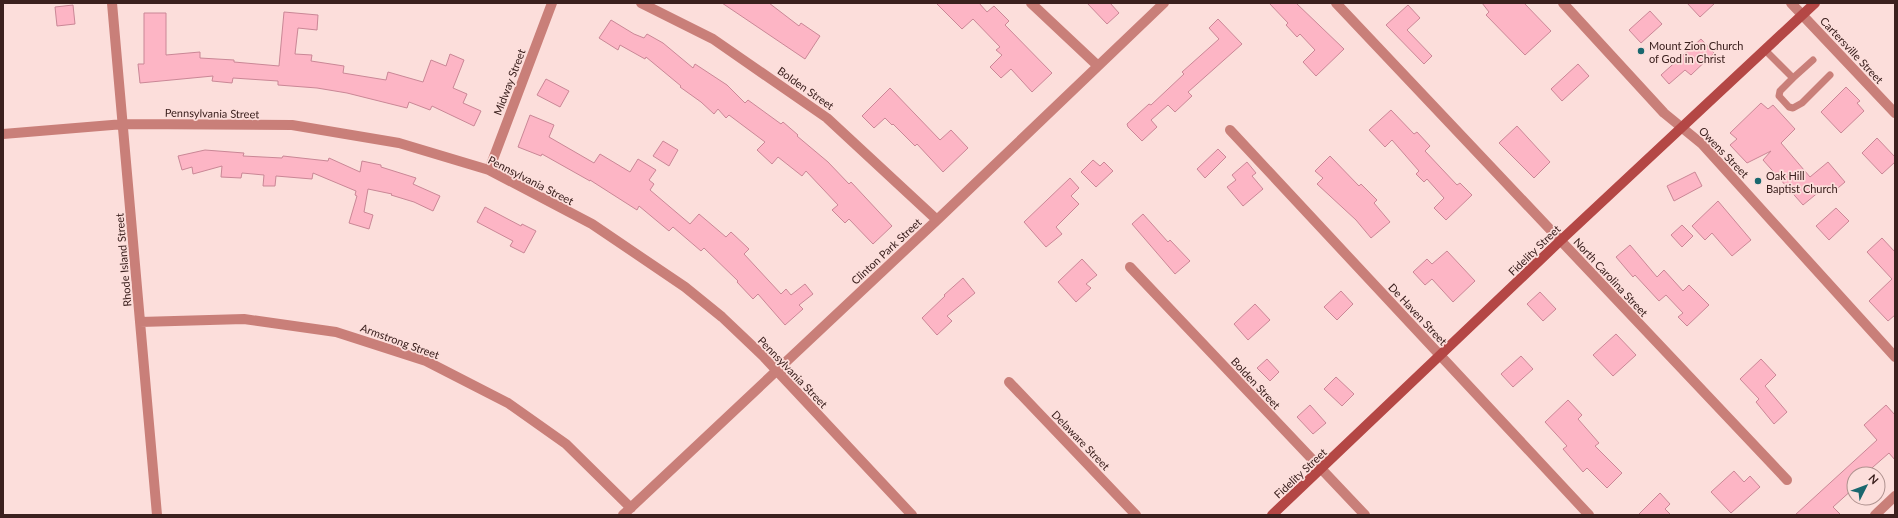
<svg xmlns="http://www.w3.org/2000/svg" width="1898" height="518" viewBox="0 0 1898 518" font-family="Lato,sans-serif">
	<style>
		.building { fill: #fdb5c5; stroke: #ca8796 }
		.lines { fill: none; stroke-linecap: round; stroke-linejoin: round }
		.lane { stroke: #c97f79; stroke-width: 7 }
		.street { stroke: #c97f79; stroke-width: 10 }
		.secondary { stroke: #b44745; stroke-width: 10 }
		.poi-dot { fill: #1a676e; stroke: #fcdedb; stroke-width: 1.5 }
		.labels { text-anchor: middle; dominant-baseline: central; stroke-width: 3.5; stroke-linejoin: round; paint-order: stroke }
		.poi-label { font-size: 11px; fill: #3b201e; stroke: #fcdedb; text-anchor: start }
		.street-label { font-size: 11px; fill: #3b201e; stroke: #fcdedb }
	</style>
	<rect width="100%" height="100%" fill="#fcdedb"/>
	<path class="building" d="M722 3H769L799 26 801 23 820 36 805 59Z
		M936 3H979L987 12 994 6 1009 21 1005 25 1052 73 1032 92 1011 69 1001 78 990 67 1002 55 996 50 1000 47 973 19 962 29Z
		M1087 3H1110L1119 13 1107 24Z
		M1269 3H1296L1344 49 1316 76 1303 62 1315 50 1300 34 1297 37 1286 25 1288 23Z
		M1482 3H1524L1551 31 1525 55 1486 15 1489 12Z
		M1687 3H1715L1700 17Z
		M73 5 75 24 57 26 55 7Z
		M1408 5 1420 18 1407 30 1432 56 1424 64 1386 25Z
		M1650 11 1662 24 1641 43 1629 30Z
		M284 12 318 15 317 30 298 28 295 54 312 55 311 61 344 66 343 73 386 80 388 72 423 82 431 60 446 66 450 54 464 60 453 88 467 94 463 103 481 111 474 126 432 106 430 110 409 102 407 108 347 93 317 88 278 85V81L233 78 232 83 212 81 213 76 140 83 138 64H144V13H166V55L200 52V58L234 60V62L279 66Z
		M1218 19 1242 44 1188 92 1192 96 1175 112 1168 105 1151 120 1157 127 1142 141 1128 127 1127 124 1149 104 1151 105 1184 74 1182 72 1219 39 1209 28Z
		M611 20 634 34 644 38 647 34 663 43 693 68 695 64 727 85 745 103 748 100 781 124 783 122 798 135 797 136 828 162 849 184 851 182 892 226 873 244 849 219 845 223 832 210 838 205 806 171 802 176 778 157 772 164 757 150 765 142 729 115 726 118 718 109 714 114 701 102 680 87 681 86 646 57 645 59 620 45 618 50 599 38Z
		M1701 39 1714 53 1691 75 1685 70 1669 84 1661 75Z
		M1578 64 1589 76 1562 101 1551 89Z
		M546 79 569 91 560 107 537 95Z
		M1846 87 1860 101 1857 103 1864 111 1841 133 1821 112Z
		M890 88 940 140 951 130 968 148 943 172 917 144 915 146 893 124 892 125 885 118 874 128 862 116Z
		M1761 103 1768 109 1773 105 1795 129 1781 143 1810 177 1828 162 1845 182 1832 193 1826 186 1803 205 1763 160 1771 151 1747 163 1730 145 1737 139 1730 133Z
		M1391 110 1414 134 1417 132 1430 146 1425 151 1457 185 1460 183 1472 195 1446 220 1434 208 1444 198 1427 179 1424 182 1416 174 1419 171 1392 140 1385 147 1369 130Z
		M530 115 554 125 549 137 594 163 600 154 630 172 638 159 656 170 649 180 654 184 650 190 690 224 699 214 726 237 731 232 749 249 744 254 781 294 786 289 791 295 805 284 813 294 799 305 803 309 785 325 758 294 753 299 737 282 738 281 704 248 701 251 673 227 669 231 639 206 637 210 590 180V181L542 154 541 156 518 147Z
		M1517 126 1550 162 1534 178 1499 143Z
		M1877 138 1895 157V162L1882 174 1862 153Z
		M663 141 678 150 669 166 653 156Z
		M1218 149 1226 157 1205 178 1197 169Z
		M205 150 244 153 243 156 282 158 283 156 328 161 329 158 360 172 362 161 381 165V167L416 178 413 184 440 196 433 211 414 202 391 195 392 194 368 189 364 212 373 215 369 229 349 223 357 196 355 195 356 191 313 173 312 179 276 176 275 186H263L264 175 242 173 241 178 221 177 222 166 193 174 192 167 182 170 178 156Z
		M1330 156 1359 186 1361 184 1377 200 1374 203 1390 222 1371 238 1356 220 1317 184 1323 178 1315 171Z
		M1093 160 1100 166 1104 162 1113 171 1096 187 1081 172Z
		M1247 162 1256 173 1252 176 1263 189 1243 206 1227 187 1236 180 1232 175Z
		M1695 172 1702 186 1674 201 1667 186Z
		M1070 178 1079 188 1071 196 1079 204 1056 227 1062 234 1046 247 1024 222Z
		M1718 201 1751 240 1732 256 1712 233 1705 240 1692 226Z
		M485 207 521 226 522 224 536 231 524 253 510 246 513 241 477 222Z
		M1836 208 1849 221 1829 240 1816 226Z
		M1143 214 1168 242 1170 240 1190 261 1175 274 1132 224Z
		M1682 225 1693 236 1682 247 1671 235Z
		M1882 238 1895 252V315L1888 321 1869 301 1892 279 1867 252Z
		M1630 245 1657 277 1664 270 1683 291 1689 285 1709 305 1687 326 1678 317 1683 313 1666 295 1659 301 1635 275 1633 277 1616 257Z
		M1447 251 1475 281 1453 302 1432 279 1425 285 1413 272 1427 259 1432 264Z
		M1082 259 1097 275 1086 284 1091 288 1076 302 1058 282Z
		M963 278 975 293 947 316 952 321 937 335 922 318 945 296 944 295Z
		M1341 291 1353 304 1337 320 1324 307Z
		M1540 292 1556 309 1543 321 1527 304Z
		M1255 304 1270 320 1248 340 1234 324Z
		M1616 334 1636 355 1613 376 1593 355Z
		M1521 356 1533 369 1513 387 1501 374Z
		M1267 359 1279 372 1270 381 1257 368Z
		M1761 359 1776 375 1765 386 1787 412 1774 424 1756 402 1759 399 1740 379Z
		M1336 377 1354 394 1342 406 1324 389Z
		M1568 400 1582 415 1578 419 1599 443 1595 446 1622 473 1607 488 1587 468 1583 472 1563 449 1567 446 1545 422Z
		M1310 405 1326 423 1313 434 1297 417Z
		M1886 405 1895 415V460L1889 453 1865 474H1854V488L1833 507 1841 515H1795L1877 440 1864 425Z
		M1734 471 1744 482 1750 476 1760 487 1731 513 1711 492Z
		M1660 493 1670 504 1665 509 1671 515H1638Z"/>
	<g class="lines">
		<path class="lane" d="M1765 50 1793 78 1780 91 1779 96 1789 107 1793 108 1802 103 1830 75
			M1793 78 1813 60"/>
		<path class="street" d="M112 3 157 515
			M641 3 713 39 827 118 937 220
			M1031 3 1098 66
			M1336 3 1787 480
			M1563 3 1664 113 1702 144 1895 357
			M1791 3 1895 113
			M1230 130 1589 515
			M3 134 124 124 292 125 399 143 489 170 592 224 685 287 722 317 764 357 912 515
			M489 170 552 3
			M1130 267 1365 515
			M140 322 244 319 336 332 426 361 508 403 566 444 631 508
			M1009 382 1136 515
			M623 515 937 220 1164 3
			M1875 515 1895 496"/>
		<path class="secondary" d="M1272 515 1560 241 1815 3"/>
	</g>
	<g class="poi-dot">
		<circle cx="1641" cy="51" r="4"/>
		<circle cx="1758" cy="181" r="4"/>
	</g>
	<g class="labels">
		<g class="poi-label">
			<text x="1649" y="45">Mount Zion Church<tspan x="1649" dy="13">of God in Christ</tspan></text>
			<text x="1766" y="175">Oak Hill<tspan x="1766" dy="13">Baptist Church</tspan></text>
		</g>
		<g class="street-label">
			<text transform="translate(1852 50) rotate(47)">Cartersville Street</text>
			<text transform="translate(509 82) rotate(-69)">Midway Street</text>
			<text transform="translate(806 88) rotate(35)">Bolden Street</text>
			<text transform="translate(212 113) rotate(1)">Pennsylvania Street</text>
			<text transform="translate(1724 152) rotate(46)">Owens Street</text>
			<text transform="translate(531 180) rotate(27)">Pennsylvania Street</text>
			<text transform="translate(1534 250) rotate(-44)">Fidelity Street</text>
			<text transform="translate(886 251) rotate(-43)">Clinton Park Street</text>
			<text transform="translate(123 260) rotate(-95)">Rhode Island Street</text>
			<text transform="translate(1611 277) rotate(47)">North Carolina Street</text>
			<text transform="translate(1418 314) rotate(47)">De Haven Street</text>
			<text transform="translate(400 341) rotate(20)">Armstrong Street</text>
			<text transform="translate(793 372) rotate(46)">Pennsylvania Street</text>
			<text transform="translate(1256 383) rotate(47)">Bolden Street</text>
			<text transform="translate(1081 440) rotate(46)">Delaware Street</text>
			<text transform="translate(1300 473) rotate(-43)">Fidelity Street</text>
		</g>
	</g>
	<rect width="1898" height="518" fill="none" stroke="#3b201e" stroke-width="8"/>
	<g transform="translate(1866 486) rotate(48)"><circle r="19" fill="#fcdedb" stroke="#af928f"/>
	<path d="M0-3L7 15L0 10L-7 15Z" fill="#1a676e"/>
	<text y="-6" font-size="11" font-weight="bold" text-anchor="middle" fill="#3b201e">N</text>
	</g>
</svg>
